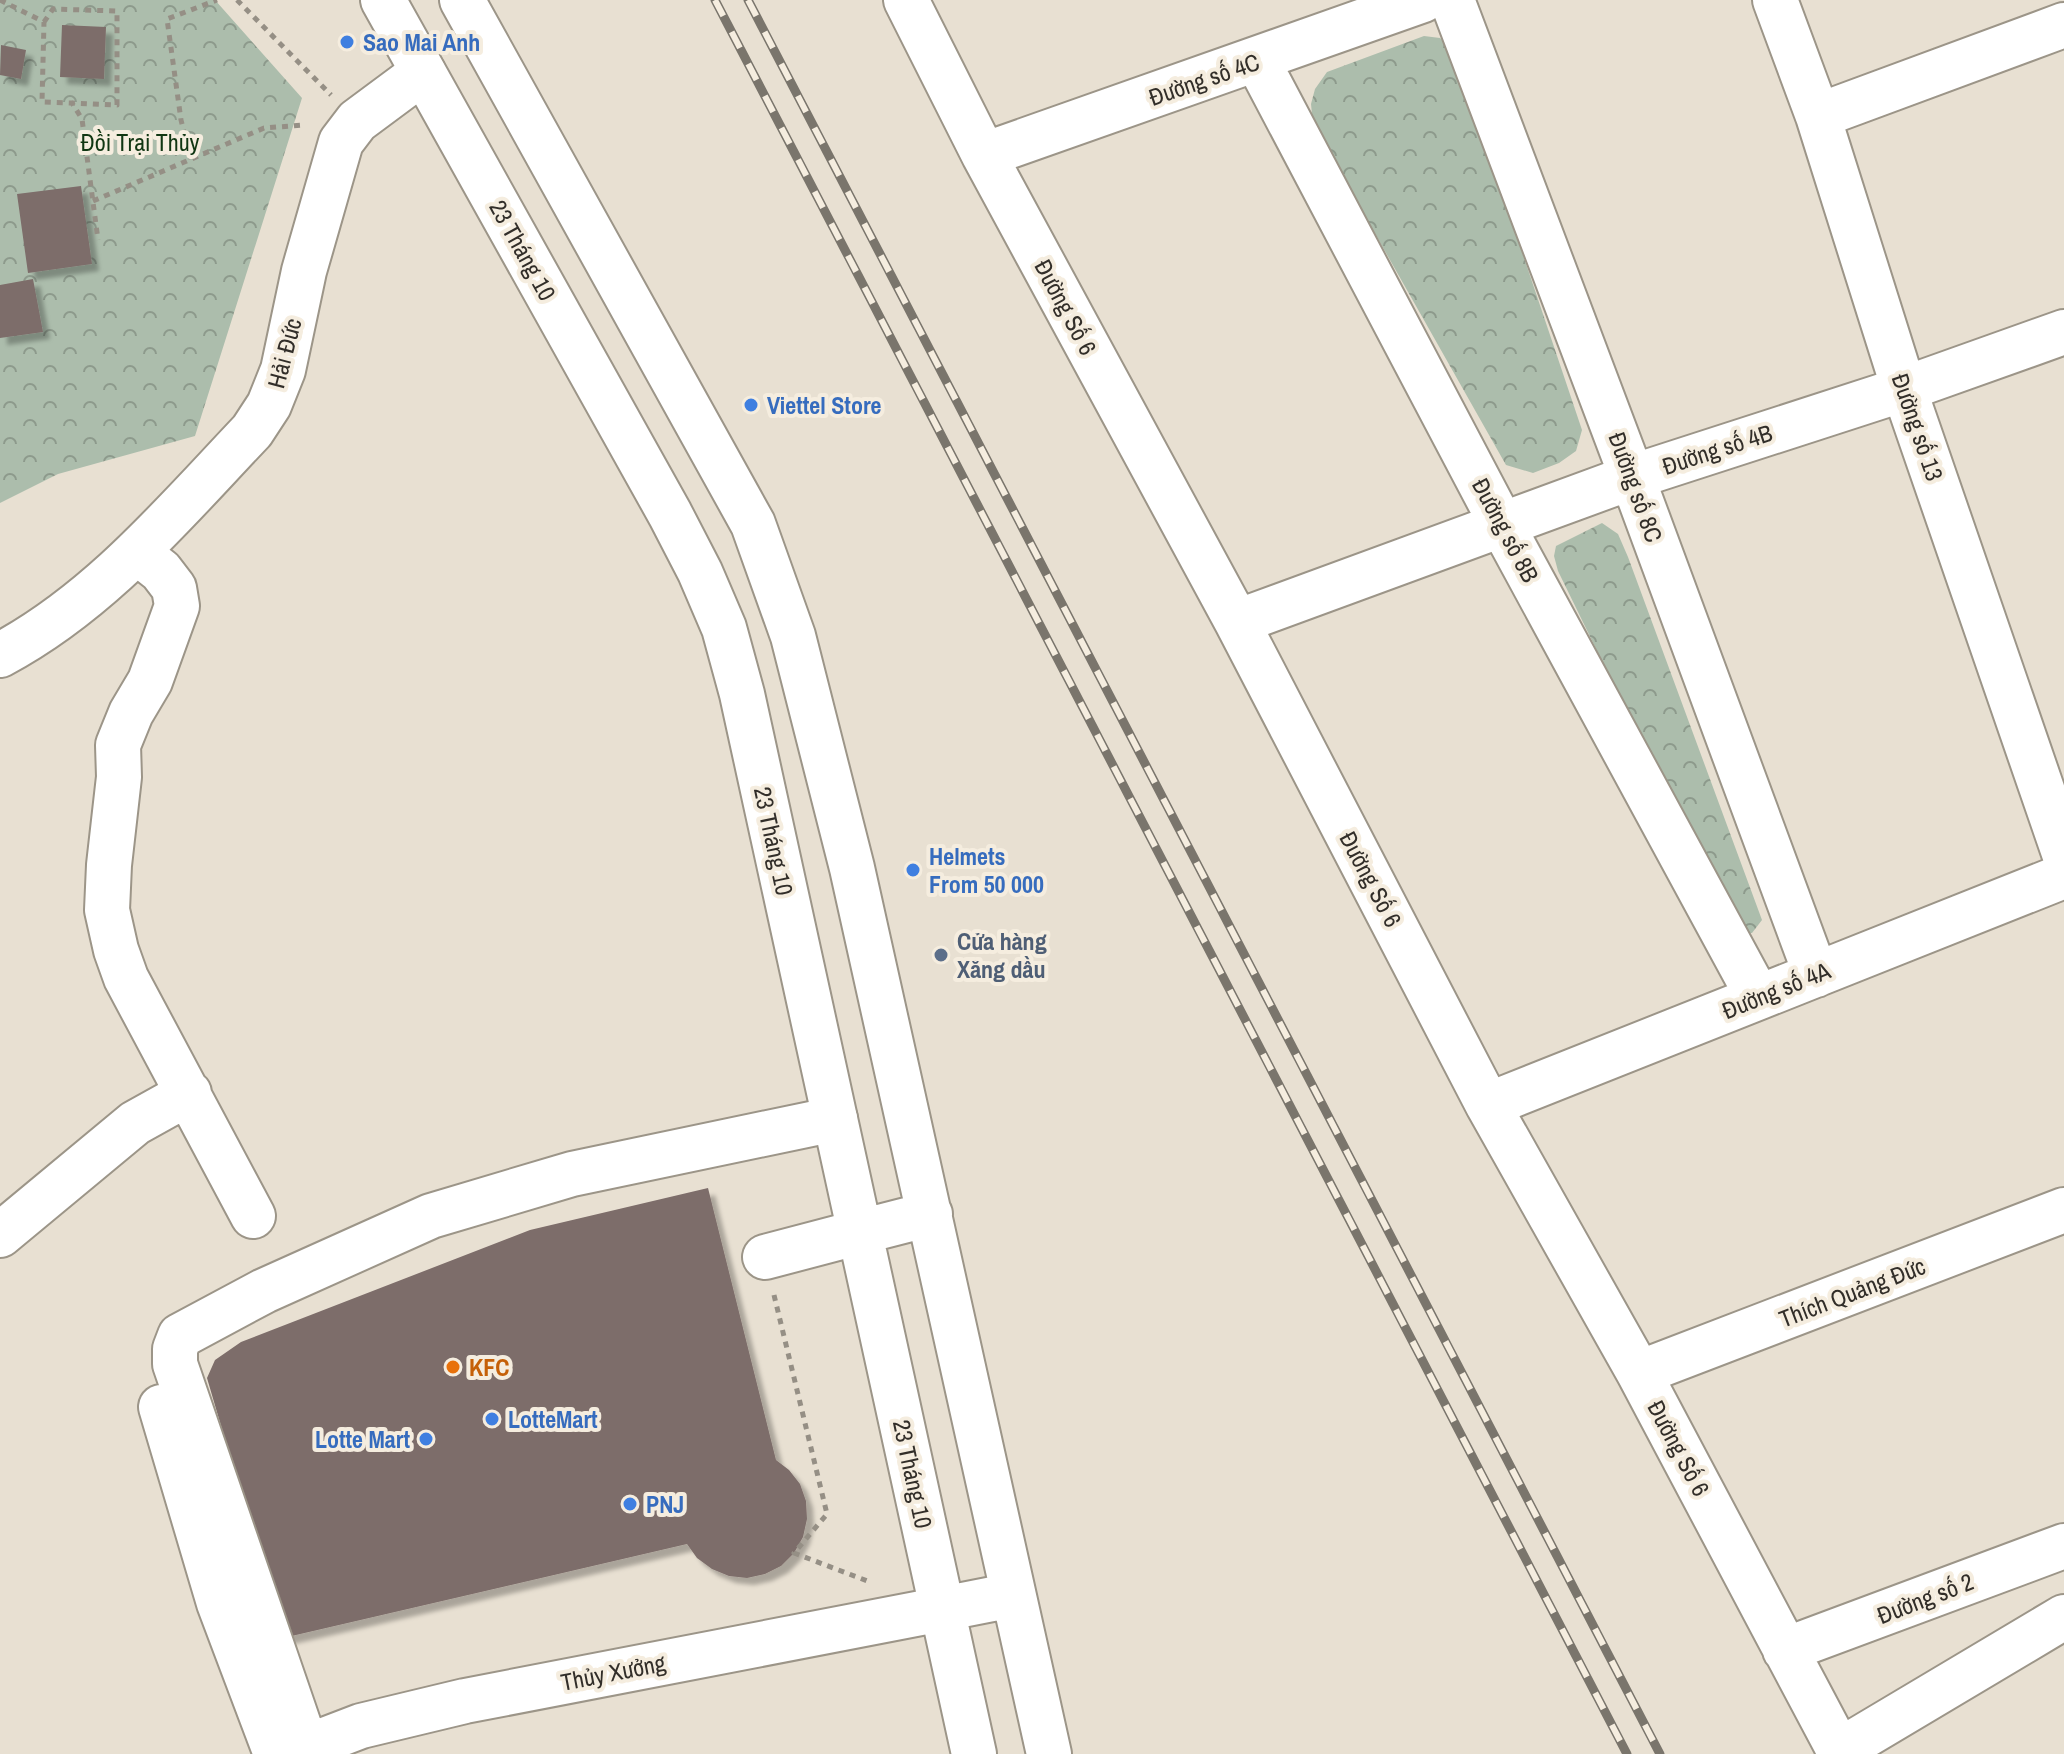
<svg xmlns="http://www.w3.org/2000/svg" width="2064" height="1754" viewBox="0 0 2064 1754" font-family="'Archivo Narrow',sans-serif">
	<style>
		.forest { fill: url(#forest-crowns) }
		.building { fill: #7d6d6a; filter: url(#shadow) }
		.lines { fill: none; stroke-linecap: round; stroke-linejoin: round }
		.minor-casing { stroke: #9c9588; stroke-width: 48 }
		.major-casing { stroke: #9c9588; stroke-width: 48 }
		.path { stroke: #958f85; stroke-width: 5; stroke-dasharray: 6 6; stroke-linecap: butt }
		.minor { stroke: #fff; stroke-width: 44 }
		.major { stroke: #fff; stroke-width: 44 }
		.rail-casing { stroke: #7a756c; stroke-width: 9 }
		.rail { stroke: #f5eddf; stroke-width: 6; stroke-dasharray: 18; stroke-linecap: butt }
		.shop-dot { fill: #3f7fe0; stroke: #f5eddf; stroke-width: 3 }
		.service-dot { fill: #5c6f8a; stroke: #f5eddf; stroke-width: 3 }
		.food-dot { fill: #e8710a; stroke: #f5eddf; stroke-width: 3 }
		.labels { text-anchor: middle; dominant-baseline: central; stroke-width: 8; stroke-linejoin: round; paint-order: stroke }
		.shop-label { font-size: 24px; font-weight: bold; fill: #366cbe; stroke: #f5eddf; text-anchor: start }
		.street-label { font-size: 24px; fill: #322e29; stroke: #f5eddf }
		.park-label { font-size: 24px; fill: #103612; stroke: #f5eddf }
		.service-label { font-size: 24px; font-weight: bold; fill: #4e5e75; stroke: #f5eddf; text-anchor: start }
		.food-label { font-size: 24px; font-weight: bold; fill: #c56008; stroke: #f5eddf; text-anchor: start }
	</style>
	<defs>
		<pattern id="forest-crowns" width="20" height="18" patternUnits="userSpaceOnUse" patternTransform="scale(2)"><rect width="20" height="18" fill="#acbdac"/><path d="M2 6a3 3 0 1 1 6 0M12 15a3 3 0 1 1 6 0" fill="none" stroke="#8d9a8c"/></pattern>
		<filter id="shadow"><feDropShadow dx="7" dy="7" stdDeviation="2" flood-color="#0004"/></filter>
	</defs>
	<rect width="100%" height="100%" fill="#e8e0d2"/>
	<path class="forest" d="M0 0H215L302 98 195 436 58 474 0 503Z
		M1424 36 1440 38 1454 50 1582 430 1576 451 1559 463 1533 473 1506 465 1313 124 1311 104 1315 89 1327 72Z
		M1602 523 1618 534 1628 557 1762 920 1752 933H1742L1727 917 1558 571 1554 556 1556 546Z"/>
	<path class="building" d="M62 25 106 27 104 79 60 77Z
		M1 45 26 50 21 79 0 75Z
		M81 186 92 264 28 273 17 194Z
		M33 279 43 332 0 338V285Z
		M708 1188 776 1460 789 1470 800 1484 806 1501 807 1519 803 1537 794 1553 781 1566 765 1574 747 1578 729 1576 712 1569 697 1558 687 1544 283 1638 207 1378 215 1360 241 1342 530 1230Z"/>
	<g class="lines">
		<defs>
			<path id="minor" d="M906 0 984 155 1237 622 1488 1105 1639 1373 1841 1754
				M1452 0 1632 477 1816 975
				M1775 0 1818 116 1904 389 2064 853
				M1257 60 1502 525 1758 997
				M1818 116 2064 25
				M984 155 1423 0
				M137 552 161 571 174 588 177 606 150 681 131 713 118 745 119 777 109 865 107 910 116 950 126 978 253 1216
				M1237 622 1632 477 1904 389 2064 332
				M0 655C100 602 175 512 252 431L269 405 283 370 304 271 341 142 357 121 423 72
				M1488 1105 2064 876
				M0 1235 135 1123 189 1093
				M765 1257 860 1232
				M1639 1373 2064 1210
				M161 1407 219 1603 276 1754
				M1785 1650 2064 1546
				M306 1746 175 1364V1349L180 1336 264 1291 431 1216 572 1174 835 1119
				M1839 1751 2064 1617
				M288 1754 361 1726 465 1701 942 1609"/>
			<path id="major" d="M383 0 670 514 700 572 724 628 742 694 974 1754
				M462 0 753 524 793 636 852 868 1049 1754
				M860 1232 930 1214
				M942 1609 1013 1595"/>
		</defs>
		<use href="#minor" class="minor-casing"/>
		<use href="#major" class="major-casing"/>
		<path class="path" d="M0 0 44 22 42 102 72 103 82 119 98 240
			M237 0 331 95
			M44 22 53 9 117 11V105L72 103
			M191 159 181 120 167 19 217 0
			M93 201 264 128 304 125
			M774 1295 827 1514 794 1553 870 1582"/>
		<use href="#minor" class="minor"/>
		<use href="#major" class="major"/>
		<defs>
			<path id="rail" d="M715 0 1627 1754
				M748 0 1660 1754"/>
		</defs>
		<use href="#rail" class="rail-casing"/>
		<use href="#rail" class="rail"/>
	</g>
	<g class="shop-dot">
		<circle cx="347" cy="42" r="8"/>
		<circle cx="751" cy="405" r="8"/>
		<circle cx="913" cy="870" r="8"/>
		<circle cx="492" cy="1419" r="8"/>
		<circle cx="426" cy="1439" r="8"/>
		<circle cx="630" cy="1504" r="8"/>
	</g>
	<circle class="service-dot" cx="941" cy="955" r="8"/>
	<circle class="food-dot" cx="453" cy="1367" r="8"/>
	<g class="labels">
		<g class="shop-label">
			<text x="363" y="42">Sao Mai Anh</text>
			<text x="767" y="405">Viettel Store</text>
			<text x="929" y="856">Helmets<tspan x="929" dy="28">From 50 000</tspan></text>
			<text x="508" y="1419">LotteMart</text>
			<text x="410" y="1439" text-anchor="end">Lotte Mart</text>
			<text x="646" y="1504">PNJ</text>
		</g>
		<g class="street-label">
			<text transform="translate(1204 79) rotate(-19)">Đường số 4C</text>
			<text transform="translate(523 250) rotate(61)">23 Tháng 10</text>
			<text transform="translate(1066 307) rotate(62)">Đường Số 6</text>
			<text transform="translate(284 353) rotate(-75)">Hải Đức</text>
			<text transform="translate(1918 427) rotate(71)">Đường số 13</text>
			<text transform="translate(1717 449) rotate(-18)">Đường số 4B</text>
			<text transform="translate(1636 487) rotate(70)">Đường số 8C</text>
			<text transform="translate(1506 530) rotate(62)">Đường số 8B</text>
			<text transform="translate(774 841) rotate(78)">23 Tháng 10</text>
			<text transform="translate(1371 879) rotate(62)">Đường Số 6</text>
			<text transform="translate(1776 990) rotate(-22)">Đường số 4A</text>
			<text transform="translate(1852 1292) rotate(-21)">Thích Quảng Đức</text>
			<text transform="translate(1679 1448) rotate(62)">Đường Số 6</text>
			<text transform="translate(913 1474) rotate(78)">23 Tháng 10</text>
			<text transform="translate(1925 1598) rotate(-21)">Đường số 2</text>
			<text transform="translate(613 1672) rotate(-11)">Thủy Xưởng</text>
		</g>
		<g class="park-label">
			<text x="140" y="142">Đồi Trại Thủy</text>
		</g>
		<g class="service-label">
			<text x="957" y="941">Cửa hàng<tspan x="957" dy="28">Xăng dầu</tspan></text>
		</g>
		<g class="food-label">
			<text x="469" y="1367">KFC</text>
		</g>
	</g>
</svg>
